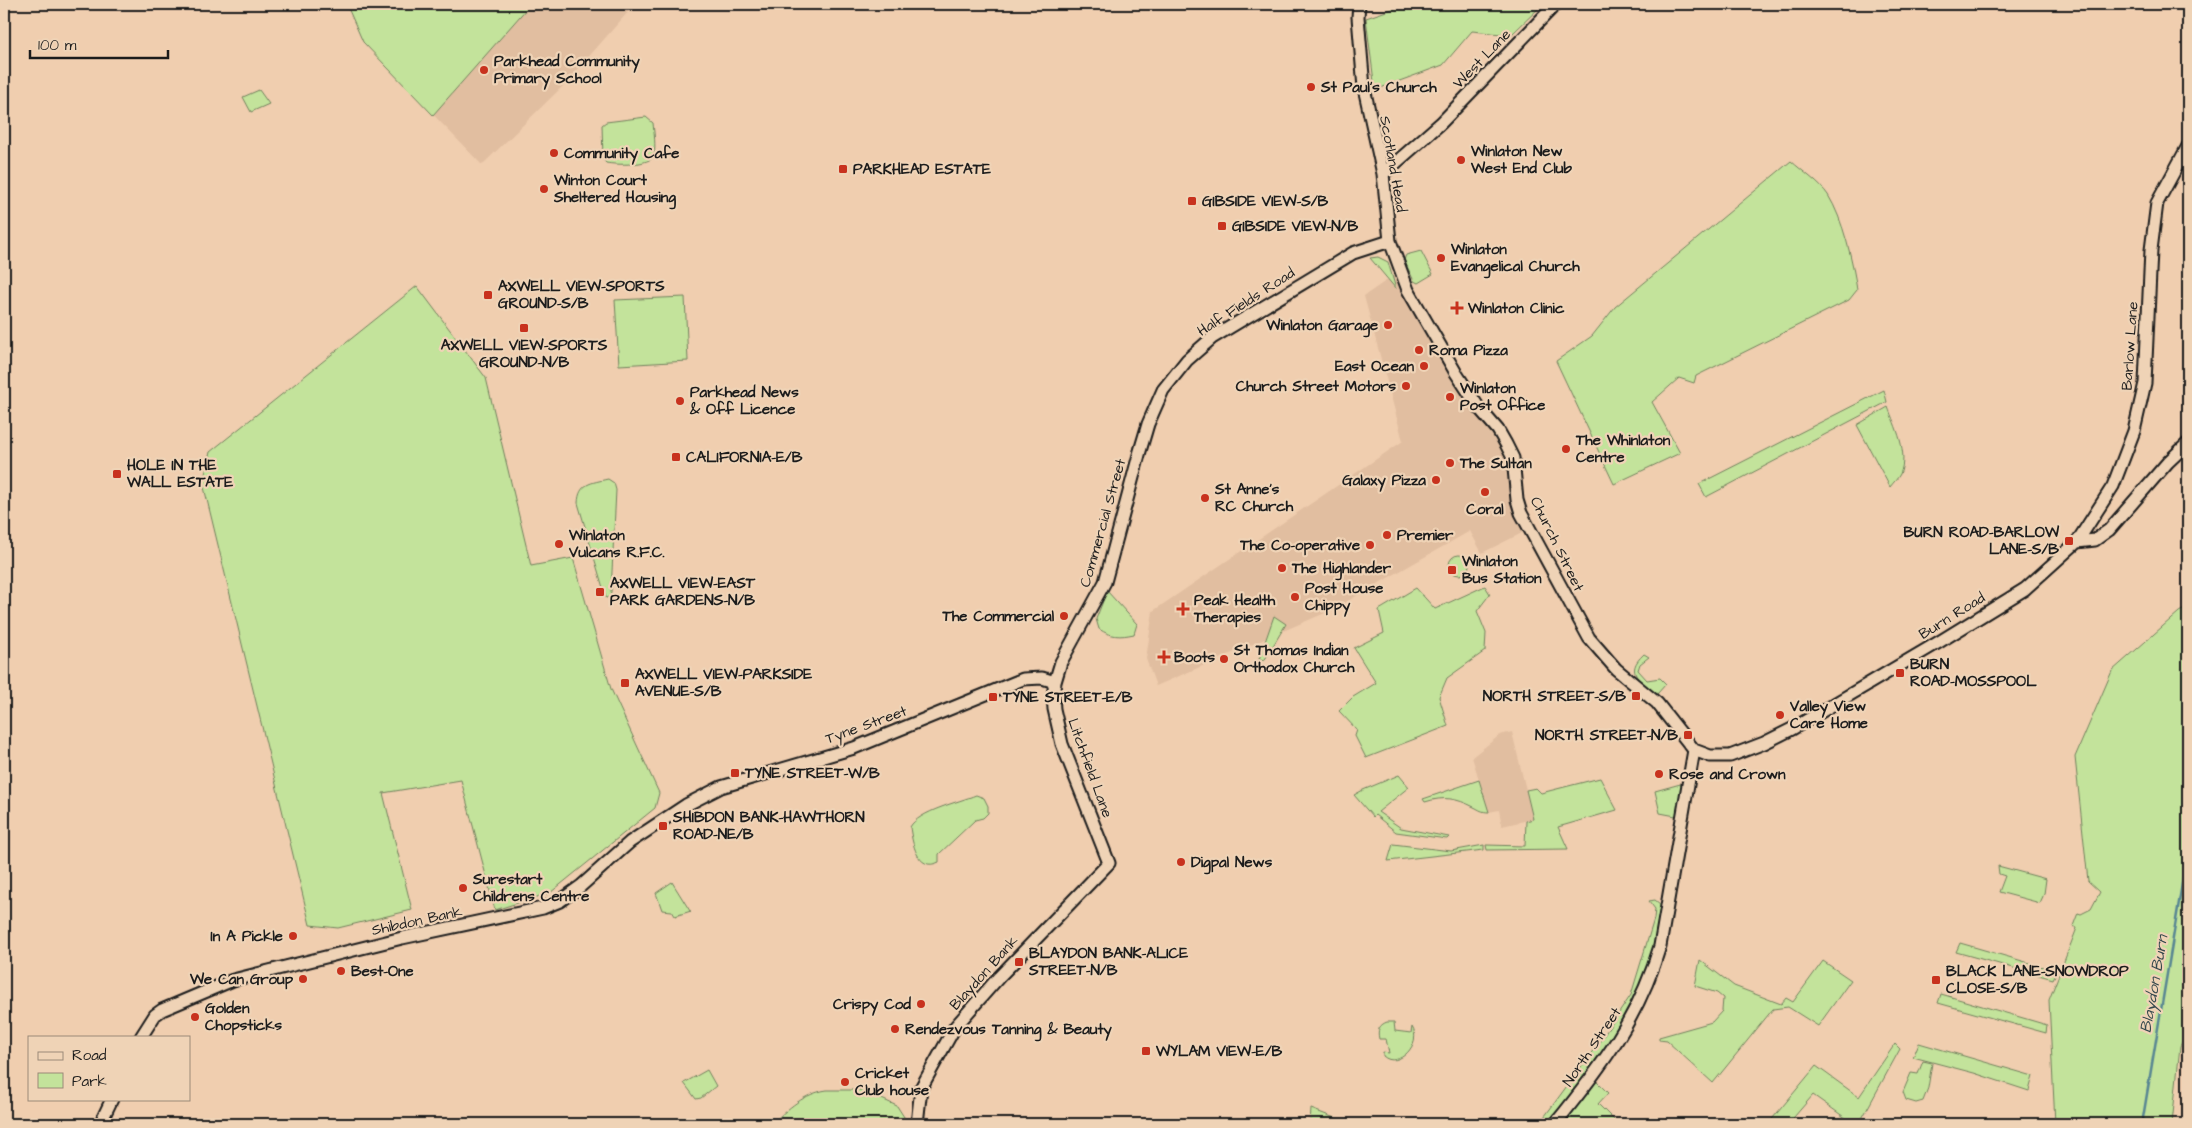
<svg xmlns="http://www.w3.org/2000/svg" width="2192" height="1128" viewBox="0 0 2192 1128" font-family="'Architects Daughter',sans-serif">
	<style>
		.built { fill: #e1bea0 }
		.green { fill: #c3e39b; stroke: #70805c }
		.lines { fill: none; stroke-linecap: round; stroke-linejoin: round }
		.stream { stroke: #588692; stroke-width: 2.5 }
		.tertiary-casing { stroke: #1c1c1c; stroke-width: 15 }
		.tertiary { stroke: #efd3b6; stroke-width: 11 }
		.poi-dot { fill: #c8321e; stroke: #efd3b6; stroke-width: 2 }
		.labels { text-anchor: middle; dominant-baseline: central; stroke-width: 4.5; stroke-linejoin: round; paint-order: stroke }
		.street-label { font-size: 15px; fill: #1c1c1c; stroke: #efd3b6 }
		.poi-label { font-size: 15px; font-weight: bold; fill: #1c1c1c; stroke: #efd3b6; text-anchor: start }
		.water-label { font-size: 16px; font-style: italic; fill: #35484d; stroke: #efd3b6 }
	</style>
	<rect width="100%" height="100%" fill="#f0ceaf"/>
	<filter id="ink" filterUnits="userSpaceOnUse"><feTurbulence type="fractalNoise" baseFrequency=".02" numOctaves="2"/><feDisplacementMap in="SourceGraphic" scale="10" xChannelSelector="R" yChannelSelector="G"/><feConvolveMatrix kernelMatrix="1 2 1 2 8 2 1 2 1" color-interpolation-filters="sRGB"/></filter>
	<g filter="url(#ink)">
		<path class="built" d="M352 4H635L563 86 482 165 363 42 348 8Z
			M1396 274 1454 378 1521 460 1522 533 1482 553 1470 531 1332 610 1156 686 1146 659 1153 611 1403 441 1364 296Z
			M1512 732 1533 819 1502 826 1499 810 1489 812 1472 757 1500 735Z"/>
		<path class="green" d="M352 4H524L528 7 433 115 363 42 348 8Z
			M1407 4H1543L1511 35 1472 31 1443 65 1375 90 1366 18Z
			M259 90 269 104 251 112 243 97Z
			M646 117 653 123C654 133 656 146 654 155 651 166 616 165 606 163L603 159 602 125 606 122Z
			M1791 161C1802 171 1821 184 1828 195 1843 219 1853 262 1857 290L1849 300 1696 376 1694 383 1679 378 1652 402 1680 453 1614 484 1556 361 1592 336 1615 307Z
			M1421 251 1433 274 1418 283 1414 281 1404 260 1406 255Z
			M1378 257 1388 262 1396 289 1370 258Z
			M417 286 486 378 531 566 573 558 611 689 659 793 655 808 550 893 495 910 461 780 383 793 412 910 338 928 310 925 203 483 210 452Z
			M685 297 688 361 619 365 615 300Z
			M1884 390 1887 402 1706 497 1699 484Z
			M1888 407C1895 426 1909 453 1900 474 1898 478 1893 483 1890 487L1857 425Z
			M608 479 614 483 616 490 611 592 610 597 606 598 578 503C579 483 591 483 608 479Z
			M1449 565a10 10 0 1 1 20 0a10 10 0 1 1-20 0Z
			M1485 586 1490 594 1477 611 1486 633 1485 651 1447 678 1439 697 1448 726 1366 758 1355 736 1357 730 1339 711 1353 697 1376 683 1354 648 1384 633 1379 610 1416 588 1435 609Z
			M1107 591 1137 624 1134 634C1120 637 1111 637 1099 629L1096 619Z
			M2188 607V1031L2180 1046 2172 1124H2055L2049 1000 2077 928 2073 926 2078 913 2081 914 2091 909 2100 892 2088 881 2075 757 2112 671 2179 612Z
			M1274 616 1286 624 1264 661 1259 659Z
			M1644 654 1649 657 1640 664 1638 670 1647 680 1660 678 1666 684 1657 694C1641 681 1623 673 1644 654Z
			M1399 775 1409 787 1378 812 1401 828 1449 837 1447 839 1396 832 1375 815 1373 817 1354 795 1363 790Z
			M1600 778 1617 810 1558 827 1568 849 1487 850 1486 845 1525 846 1526 821 1533 819 1526 790 1536 788 1541 793Z
			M1479 780 1489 812C1482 812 1480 810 1474 807 1456 798 1444 796 1425 802L1423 799Z
			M1684 783 1681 817 1660 813 1655 791Z
			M976 795 984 798 988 806V813L983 818 975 820 939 854V862C917 873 912 841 910 827 919 811 959 802 976 795Z
			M1393 844 1451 851 1484 845V850L1388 861Z
			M1998 866 2046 879 2044 894 2040 903 1999 892 2005 876 1999 874Z
			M672 882 690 911H691L675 916 672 911 662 910 656 893Z
			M1655 900 1660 904 1665 915 1651 974 1592 1077 1608 1093 1598 1104 1618 1124H1587L1558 1120 1555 1124H1539L1600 1041 1631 995 1654 919 1655 909 1649 901Z
			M1960 943 2057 971 2053 979 1956 952Z
			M1700 960 1734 986 1781 1004 1786 998 1793 1002 1823 961 1851 980 1818 1026 1788 1007 1773 1009 1713 1083 1667 1041 1659 1040V1037L1712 1022 1722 1011 1723 998 1717 993 1695 986Z
			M1941 994 2047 1025 2046 1033 1938 1003Z
			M1387 1022H1394L1395 1031 1411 1033 1412 1027C1423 1043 1398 1070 1383 1056V1052L1389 1053 1386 1039H1379C1377 1030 1379 1025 1387 1022Z
			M1919 1043 2033 1076 2029 1091 1974 1073 1913 1057Z
			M1895 1044 1900 1049 1859 1124H1854L1813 1095 1788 1124H1768L1816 1066 1859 1097Z
			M1923 1061 1932 1063 1928 1088 1923 1101 1916 1103 1906 1100 1903 1092 1911 1073 1918 1074Z
			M707 1070 716 1086 701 1098 696 1099 684 1083Z
			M827 1090H862L897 1106 904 1117 905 1124H772C787 1109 805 1093 827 1090Z
			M1311 1109 1340 1120 1338 1124H1310Z"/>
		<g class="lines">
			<path class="stream" d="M2142 1124 2188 848"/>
			<defs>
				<path id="tertiary" d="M1359 4 1358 17 1364 88 1383 174 1390 241 1408 290 1456 373 1479 408 1498 430 1506 444 1513 458 1517 500 1521 513 1589 638 1616 669 1657 703 1694 750 1660 946C1639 1018 1601 1067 1555 1124
					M1383 174 1441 123 1556 4
					M2077 542 2113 486 2134 431 2145 383 2151 250 2157 203 2188 146
					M1694 750 1710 756H1730L1764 743 1792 729 1939 642 2025 589 2077 542 2095 540 2109 530 2168 462 2188 443
					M141 1037 155 1015 162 1010 233 980 402 938 543 908 560 901 581 886 630 842 686 805 721 787 854 748 1023 679 1042 678 1055 682
					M100 1124 112 1099
					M917 1124 921 1088 955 1027 999 977 1109 863 1062 744 1054 709 1053 696 1055 682 1061 662 1105 582 1140 451 1148 424 1163 390 1187 360 1212 338 1353 253 1390 241"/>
			</defs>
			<use href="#tertiary" class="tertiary-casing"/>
			<use href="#tertiary" class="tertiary"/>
		</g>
	</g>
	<g class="poi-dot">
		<circle cx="484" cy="70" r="5"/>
		<circle cx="1311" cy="87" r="5"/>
		<circle cx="554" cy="153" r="5"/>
		<circle cx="1461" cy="160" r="5"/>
		<rect x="838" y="164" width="10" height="10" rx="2.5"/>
		<circle cx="544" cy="189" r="5"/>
		<rect x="1187" y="196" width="10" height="10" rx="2.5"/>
		<rect x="1217" y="221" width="10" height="10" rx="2.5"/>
		<circle cx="1441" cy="258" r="5"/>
		<rect x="483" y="290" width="10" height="10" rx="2.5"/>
		<path d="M1454.5 300.5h5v5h5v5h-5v5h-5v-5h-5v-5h5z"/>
		<circle cx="1388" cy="325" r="5"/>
		<rect x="519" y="323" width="10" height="10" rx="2.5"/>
		<circle cx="1419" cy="350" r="5"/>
		<circle cx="1424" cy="366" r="5"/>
		<circle cx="1406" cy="386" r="5"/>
		<circle cx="1450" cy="397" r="5"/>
		<circle cx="680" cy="401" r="5"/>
		<circle cx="1566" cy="449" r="5"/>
		<rect x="671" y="452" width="10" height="10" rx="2.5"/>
		<circle cx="1450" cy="463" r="5"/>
		<rect x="112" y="469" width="10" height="10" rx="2.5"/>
		<circle cx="1436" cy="480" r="5"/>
		<circle cx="1485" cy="492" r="5"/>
		<circle cx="1205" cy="498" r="5"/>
		<circle cx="1387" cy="535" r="5"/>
		<rect x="2064" y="536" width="10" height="10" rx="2.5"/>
		<circle cx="559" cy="544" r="5"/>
		<circle cx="1370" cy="545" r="5"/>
		<circle cx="1282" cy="568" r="5"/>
		<rect x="1447" y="565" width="10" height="10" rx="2.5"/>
		<rect x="595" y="587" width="10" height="10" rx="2.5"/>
		<circle cx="1295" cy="597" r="5"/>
		<path d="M1180.5 601.5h5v5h5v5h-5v5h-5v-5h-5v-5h5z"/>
		<circle cx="1064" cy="616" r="5"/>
		<path d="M1161.5 649.5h5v5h5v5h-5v5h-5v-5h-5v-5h5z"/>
		<circle cx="1224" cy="659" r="5"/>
		<rect x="1895" y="668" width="10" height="10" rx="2.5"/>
		<rect x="620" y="678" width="10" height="10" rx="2.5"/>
		<rect x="1631" y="691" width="10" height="10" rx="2.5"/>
		<rect x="988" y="692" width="10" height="10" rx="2.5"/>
		<circle cx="1780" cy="715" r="5"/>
		<rect x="1683" y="730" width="10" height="10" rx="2.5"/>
		<rect x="730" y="768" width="10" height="10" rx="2.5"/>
		<circle cx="1659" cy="774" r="5"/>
		<rect x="658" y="821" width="10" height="10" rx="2.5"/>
		<circle cx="1181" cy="862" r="5"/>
		<circle cx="463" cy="888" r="5"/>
		<circle cx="293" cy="936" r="5"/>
		<rect x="1014" y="957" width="10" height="10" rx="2.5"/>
		<circle cx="341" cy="971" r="5"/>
		<circle cx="303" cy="979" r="5"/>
		<rect x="1931" y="975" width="10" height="10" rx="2.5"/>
		<circle cx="921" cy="1004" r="5"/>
		<circle cx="195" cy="1017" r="5"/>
		<circle cx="895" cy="1029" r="5"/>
		<rect x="1141" y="1046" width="10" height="10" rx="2.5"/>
		<circle cx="845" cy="1082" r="5"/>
	</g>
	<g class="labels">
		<g class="street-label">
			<text transform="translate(1482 59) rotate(-46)">West Lane</text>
			<text transform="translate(1393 164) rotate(80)">Scotland Head</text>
			<text transform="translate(1246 302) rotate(-33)">Half Fields Road</text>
			<text transform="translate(2130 346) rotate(-86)">Barlow Lane</text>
			<text transform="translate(1103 523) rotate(-74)">Commercial Street</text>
			<text transform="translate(1557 544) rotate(64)">Church Street</text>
			<text transform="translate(1952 616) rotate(-32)">Burn Road</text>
			<text transform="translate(866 725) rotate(-20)">Tyne Street</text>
			<text transform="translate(1090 768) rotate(70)">Litchfield Lane</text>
			<text transform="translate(417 921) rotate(-12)">Shibdon Bank</text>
			<text transform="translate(984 973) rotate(-48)">Blaydon Bank</text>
			<text transform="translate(1592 1047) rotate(-56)">North Street</text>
		</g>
		<g class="poi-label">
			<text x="494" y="61">Parkhead Community<tspan x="494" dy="17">Primary School</tspan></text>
			<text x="1321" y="87">St Paul's Church</text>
			<text x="1471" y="151">Winlaton New<tspan x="1471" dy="17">West End Club</tspan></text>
			<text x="564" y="153">Community Cafe</text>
			<text x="853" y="169">PARKHEAD ESTATE</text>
			<text x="554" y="180">Winton Court<tspan x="554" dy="17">Sheltered Housing</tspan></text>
			<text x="1202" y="201">GIBSIDE VIEW-S/B</text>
			<text x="1232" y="226">GIBSIDE VIEW-N/B</text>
			<text x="1451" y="249">Winlaton<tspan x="1451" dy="17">Evangelical Church</tspan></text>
			<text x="498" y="286">AXWELL VIEW-SPORTS<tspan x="498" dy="17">GROUND-S/B</tspan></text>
			<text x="1468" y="308">Winlaton Clinic</text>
			<text x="1378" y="325" text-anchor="end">Winlaton Garage</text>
			<text x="524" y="345" text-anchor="middle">AXWELL VIEW-SPORTS<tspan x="524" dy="17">GROUND-N/B</tspan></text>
			<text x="1429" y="350">Roma Pizza</text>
			<text x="1414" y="366" text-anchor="end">East Ocean</text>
			<text x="1396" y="386" text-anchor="end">Church Street Motors</text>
			<text x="1460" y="388">Winlaton<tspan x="1460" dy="17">Post Office</tspan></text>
			<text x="690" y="392">Parkhead News<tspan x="690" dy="17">&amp; Off Licence</tspan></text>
			<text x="1576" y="440">The Whinlaton<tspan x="1576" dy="17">Centre</tspan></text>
			<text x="686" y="457">CALIFORNIA-E/B</text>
			<text x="1460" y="463">The Sultan</text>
			<text x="127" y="465">HOLE IN THE<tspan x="127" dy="17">WALL ESTATE</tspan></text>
			<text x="1426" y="480" text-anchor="end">Galaxy Pizza</text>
			<text x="1215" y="489">St Anne's<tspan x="1215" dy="17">RC Church</tspan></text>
			<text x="1485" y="509" text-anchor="middle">Coral</text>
			<text x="2059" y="532" text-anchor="end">BURN ROAD-BARLOW<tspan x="2059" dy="17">LANE-S/B</tspan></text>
			<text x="569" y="535">Winlaton<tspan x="569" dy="17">Vulcans R.F.C.</tspan></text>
			<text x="1397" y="535">Premier</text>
			<text x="1360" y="545" text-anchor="end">The Co-operative</text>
			<text x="1462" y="561">Winlaton<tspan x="1462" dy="17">Bus Station</tspan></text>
			<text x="1292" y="568">The Highlander</text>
			<text x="610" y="583">AXWELL VIEW-EAST<tspan x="610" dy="17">PARK GARDENS-N/B</tspan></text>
			<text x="1305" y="588">Post House<tspan x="1305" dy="17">Chippy</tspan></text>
			<text x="1194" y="600">Peak Health<tspan x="1194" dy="17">Therapies</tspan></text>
			<text x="1054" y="616" text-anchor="end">The Commercial</text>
			<text x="1234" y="650">St Thomas Indian<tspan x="1234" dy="17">Orthodox Church</tspan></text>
			<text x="1174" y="657">Boots</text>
			<text x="1910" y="664">BURN<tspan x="1910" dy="17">ROAD-MOSSPOOL</tspan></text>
			<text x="635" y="674">AXWELL VIEW-PARKSIDE<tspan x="635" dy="17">AVENUE-S/B</tspan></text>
			<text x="1626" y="696" text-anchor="end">NORTH STREET-S/B</text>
			<text x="1003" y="697">TYNE STREET-E/B</text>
			<text x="1790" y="706">Valley View<tspan x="1790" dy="17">Care Home</tspan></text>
			<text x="1678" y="735" text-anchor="end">NORTH STREET-N/B</text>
			<text x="745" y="773">TYNE STREET-W/B</text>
			<text x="1669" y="774">Rose and Crown</text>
			<text x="673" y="817">SHIBDON BANK-HAWTHORN<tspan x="673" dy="17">ROAD-NE/B</tspan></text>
			<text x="1191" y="862">Digpal News</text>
			<text x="473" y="879">Surestart<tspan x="473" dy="17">Childrens Centre</tspan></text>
			<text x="283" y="936" text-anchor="end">In A Pickle</text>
			<text x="1029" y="953">BLAYDON BANK-ALICE<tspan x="1029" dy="17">STREET-N/B</tspan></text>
			<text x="351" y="971">Best-One</text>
			<text x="1946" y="971">BLACK LANE-SNOWDROP<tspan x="1946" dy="17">CLOSE-S/B</tspan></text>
			<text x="293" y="979" text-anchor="end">We Can Group</text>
			<text x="911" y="1004" text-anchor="end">Crispy Cod</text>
			<text x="205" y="1008">Golden<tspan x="205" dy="17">Chopsticks</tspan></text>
			<text x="905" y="1029">Rendezvous Tanning &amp; Beauty</text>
			<text x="1156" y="1051">WYLAM VIEW-E/B</text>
			<text x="855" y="1073">Cricket<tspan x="855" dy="17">Club house</tspan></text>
		</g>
		<g class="water-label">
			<text transform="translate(2154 984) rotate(-80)">Blaydon Burn</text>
		</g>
	</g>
	<rect width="2192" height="1128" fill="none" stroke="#efd3b6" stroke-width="20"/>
	<rect x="10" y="10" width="2172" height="1108" fill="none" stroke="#1c1c1c" stroke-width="2" filter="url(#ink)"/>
	<rect x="28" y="1036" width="162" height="65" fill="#efd3b6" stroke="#9b8a78"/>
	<rect x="38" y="1052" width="25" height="8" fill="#efd3b6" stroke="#9b8a78"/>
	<text x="72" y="1060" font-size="15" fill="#1c1c1c">Road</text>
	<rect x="38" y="1073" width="25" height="15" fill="#c3e39b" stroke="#9b8a78"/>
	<text x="72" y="1086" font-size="15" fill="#1c1c1c">Park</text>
	<path d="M30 50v8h138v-8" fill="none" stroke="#1c1c1c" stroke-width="2.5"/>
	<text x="38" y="50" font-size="15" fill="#1c1c1c" stroke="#efd3b6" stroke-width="4" paint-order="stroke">100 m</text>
</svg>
